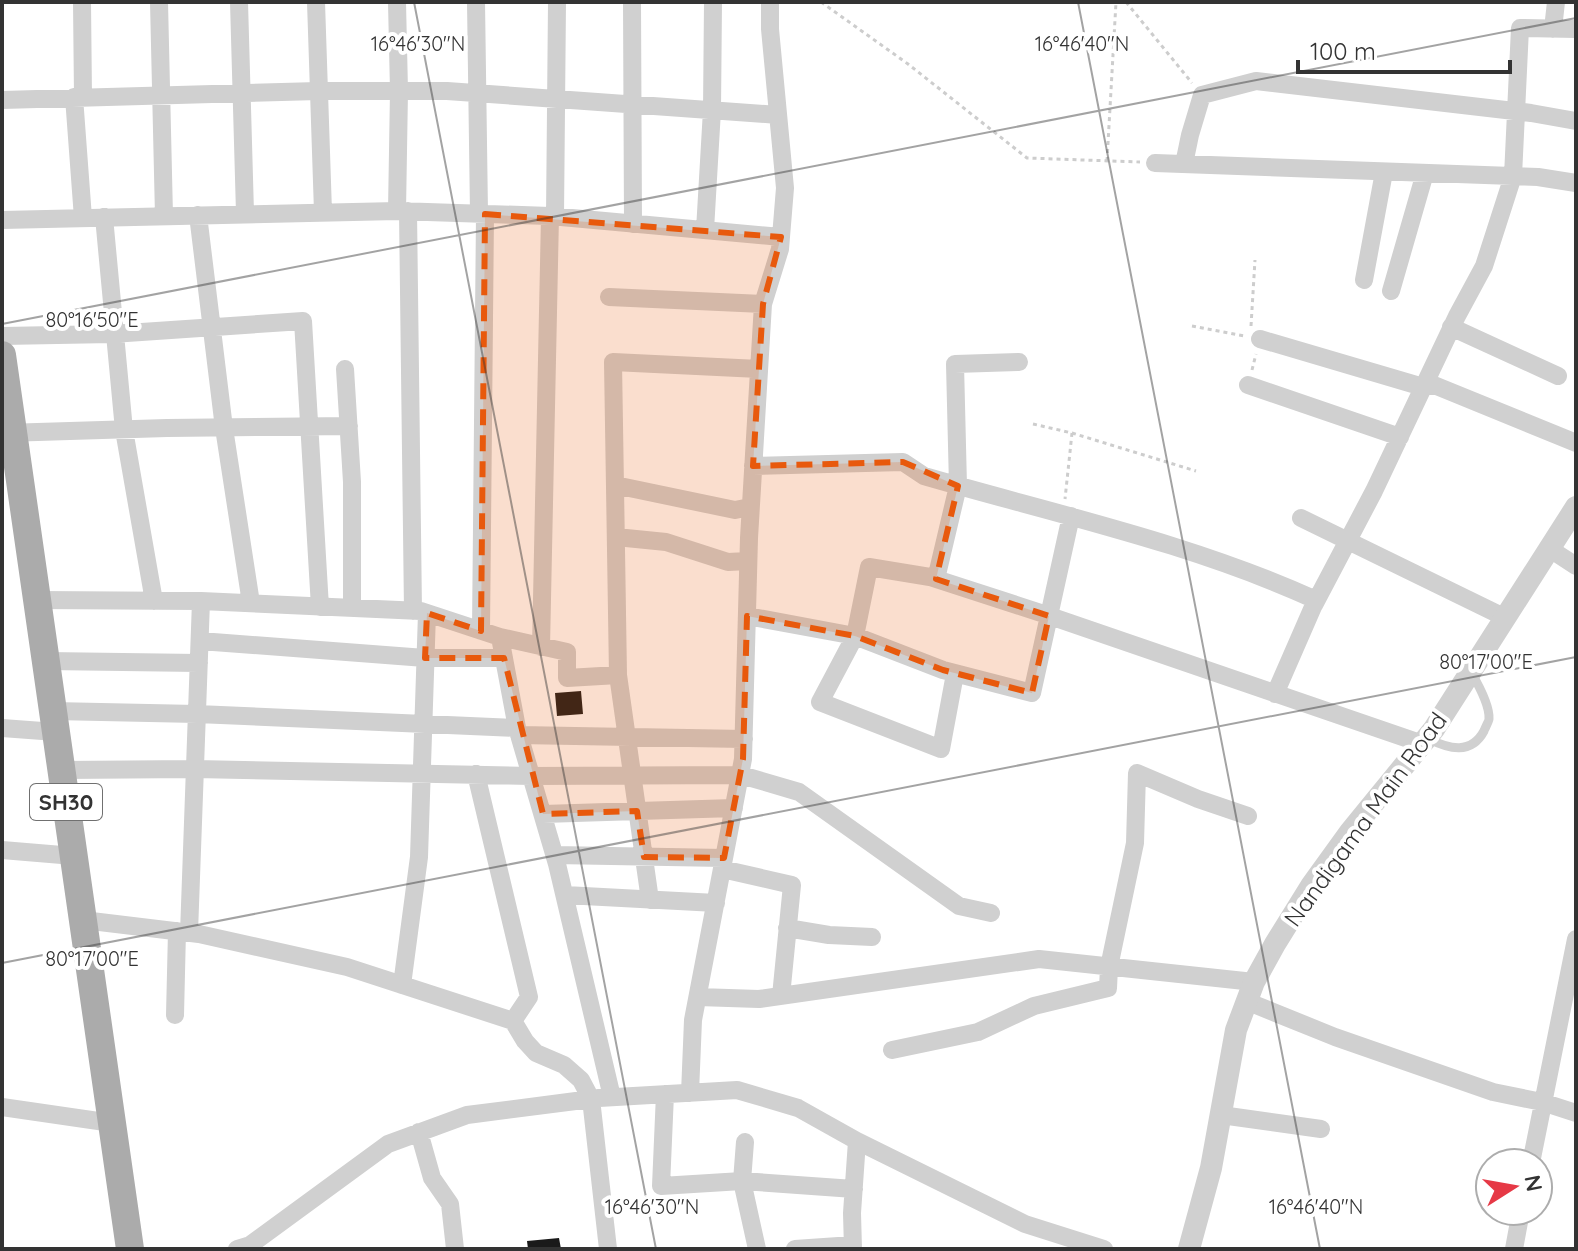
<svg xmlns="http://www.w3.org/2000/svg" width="1578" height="1251" viewBox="0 0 1578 1251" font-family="Quicksand,sans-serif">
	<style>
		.building { fill: #1a1a1a }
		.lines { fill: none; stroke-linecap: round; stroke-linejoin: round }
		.path { stroke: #cdcdcd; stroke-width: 3; stroke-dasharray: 4 4; stroke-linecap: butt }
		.service { stroke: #d0d0d0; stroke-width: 9 }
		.minor { stroke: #d0d0d0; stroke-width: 18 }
		.tertiary { stroke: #d0d0d0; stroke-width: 22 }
		.primary { stroke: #ababab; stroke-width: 28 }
		.marked { fill: #e8590c; fill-opacity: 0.2; stroke: #e8590c; stroke-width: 6; stroke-dasharray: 16 10; stroke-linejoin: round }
		.ticks { fill: none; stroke: #333; stroke-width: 2; stroke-opacity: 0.45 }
		.labels { text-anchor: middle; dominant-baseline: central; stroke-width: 8; stroke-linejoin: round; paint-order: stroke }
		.shield { fill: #fff; stroke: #707070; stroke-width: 2 }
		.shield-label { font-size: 22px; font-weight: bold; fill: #333 }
		.street-label { font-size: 24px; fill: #333; stroke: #fff }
		.ticks-label { font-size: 20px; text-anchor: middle; fill: #333; stroke: #fff; stroke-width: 8; stroke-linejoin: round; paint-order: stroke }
	</style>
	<rect width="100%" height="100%" fill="#fff"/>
	<path class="building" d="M581 691 583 714 557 716 555 693Z
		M559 1238 561 1249H528L527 1241Z"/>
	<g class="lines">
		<path class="path" d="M821 2 908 64 1027 158 1140 162
			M1126 2 1192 83
			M1107 161 1116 2
			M1192 326 1244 336
			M1251 326 1255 260
			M1252 370 1256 354
			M1033 424 1072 433 1065 499
			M1072 433 1196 471"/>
		<path class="service" d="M1429 739C1449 749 1471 755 1484 731 1484 730 1489 721 1489 719 1490 705 1478 684 1471 672"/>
		<path class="minor" d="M82 2 83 97
			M159 2 164 216
			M239 2 245 213
			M316 2 323 212
			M397 2 399 91 397 211
			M476 2 479 213
			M632 2 633 224
			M1553 29 1556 2
			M74 97 83 218
			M2 100 318 91H447L778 115
			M1155 163 1538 177 1576 183
			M1184 164 1190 135 1202 95 1256 81 1531 113 1576 121
			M408 211 413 611
			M198 215 224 428 251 603
			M555 216 557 2
			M104 217 124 430 154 601
			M2 220 397 211 550 216 781 237
			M705 230 712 110 713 2
			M1364 280 1384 172
			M1391 291 1425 173
			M609 297 763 304
			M1451 327 1558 376
			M2 336 112 334 303 321 320 607
			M1260 339 1423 387 1434 385 1576 443
			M345 369 352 482V608
			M1248 385 1400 437
			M5 433 167 428 349 426
			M753 466 903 462 924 476C1055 514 1191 543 1316 600L1275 694
			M615 485 735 510 750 507
			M1301 518 1506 618
			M616 537 666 542 728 562 748 561
			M1550 549 1576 566
			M936 579 958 486 955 364 1019 362
			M37 600 201 601 421 611 500 637 517 728 557 864 612 1097
			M1314 605 1374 491 1457 316 1484 266 1513 176 1520 28 1576 29
			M747 616 855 636 869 567 930 577 1044 614 1423 744
			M481 631 485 214
			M500 637 567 652V678L618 675
			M200 641 425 658H504
			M541 647 550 216
			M46 661 199 663
			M955 674 941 749 820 702 855 636 943 670 1032 693 1071 516
			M53 711 197 714 517 728
			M2 728 56 732
			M519 735 744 739
			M62 770 195 769 531 776 741 775 799 792 959 906 991 913
			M476 774 529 997 513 1021
			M543 814 734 808
			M2 850 74 856
			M555 855 724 858
			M722 869 792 885 781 996
			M565 895 716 903
			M650 900 618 675 613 362 759 369
			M83 920 199 934 347 967 513 1021 525 1041 536 1053 564 1065 581 1080 591 1099 608 1249
			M787 928 829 935 872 937
			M189 933 201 601
			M402 985 419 857 427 613
			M698 997 759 999 1039 959 1254 982
			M1246 1001 1335 1037 1493 1092 1542 1102 1576 1113
			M175 1015 177 931
			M892 1050 978 1032 1034 1006 1108 988 1109 967 1135 843 1137 773 1198 799 1248 816
			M690 1093 693 1020 743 759 749 538 763 304 780 249 785 188 770 29V2
			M665 1094 661 1186 742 1181 854 1189
			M2 1107 112 1123
			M1221 1115 1321 1129
			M419 1132 432 1178 450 1204 455 1249
			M745 1142 742 1181 757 1249
			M1531 1163 1576 939
			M237 1249 250 1245 388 1144 467 1115 599 1098 737 1090 798 1108 857 1141 1025 1224 1104 1249
			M795 1249 853 1245
			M853 1249 852 1213 857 1141
			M1514 1249 1521 1211"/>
		<path class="tertiary" d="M1189 1249 1211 1168 1236 1030 1254 982 1275 944 1311 886 1350 832 1434 729 1576 507"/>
		<path class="primary" d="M2 355 130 1249"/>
	</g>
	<path class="marked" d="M485 214 781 237 763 304 753 466 903 462 958 486 936 579 1049 616 1032 693 943 670 855 636 747 616 743 759 724 858 644 857 637 811 543 814 504 658H425L427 613 481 631Z"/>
	<path class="ticks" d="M414 2 656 1249M1078 2 1320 1249M2 324 1576 18M2 963 1576 657"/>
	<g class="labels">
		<rect class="shield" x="30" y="784" width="72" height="36" rx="6"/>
		<g class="shield-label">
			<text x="66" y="802">SH30</text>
		</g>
		<g class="street-label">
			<text transform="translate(1365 819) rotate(-54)">Nandigama Main Road</text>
		</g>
	</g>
	<g class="ticks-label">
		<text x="418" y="51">16°46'30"N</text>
		<text x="1082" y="51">16°46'40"N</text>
		<text x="92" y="327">80°16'50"E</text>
		<text x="1486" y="669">80°17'00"E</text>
		<text x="92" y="966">80°17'00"E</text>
		<text x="652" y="1214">16°46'30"N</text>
		<text x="1316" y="1214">16°46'40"N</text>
	</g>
	<rect width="1578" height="1251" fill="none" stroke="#333333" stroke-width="8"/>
	<g transform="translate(1514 1187) rotate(79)"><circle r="38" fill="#ffffff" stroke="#adadad" stroke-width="2"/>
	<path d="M0-6L14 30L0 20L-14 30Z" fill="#e63946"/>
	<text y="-12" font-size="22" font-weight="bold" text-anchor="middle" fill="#333333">N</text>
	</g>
	<path d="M1298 60v12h212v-12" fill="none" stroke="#333333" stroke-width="4"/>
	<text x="1310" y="60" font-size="24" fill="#333333" stroke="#ffffff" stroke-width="6" paint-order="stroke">100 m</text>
</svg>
